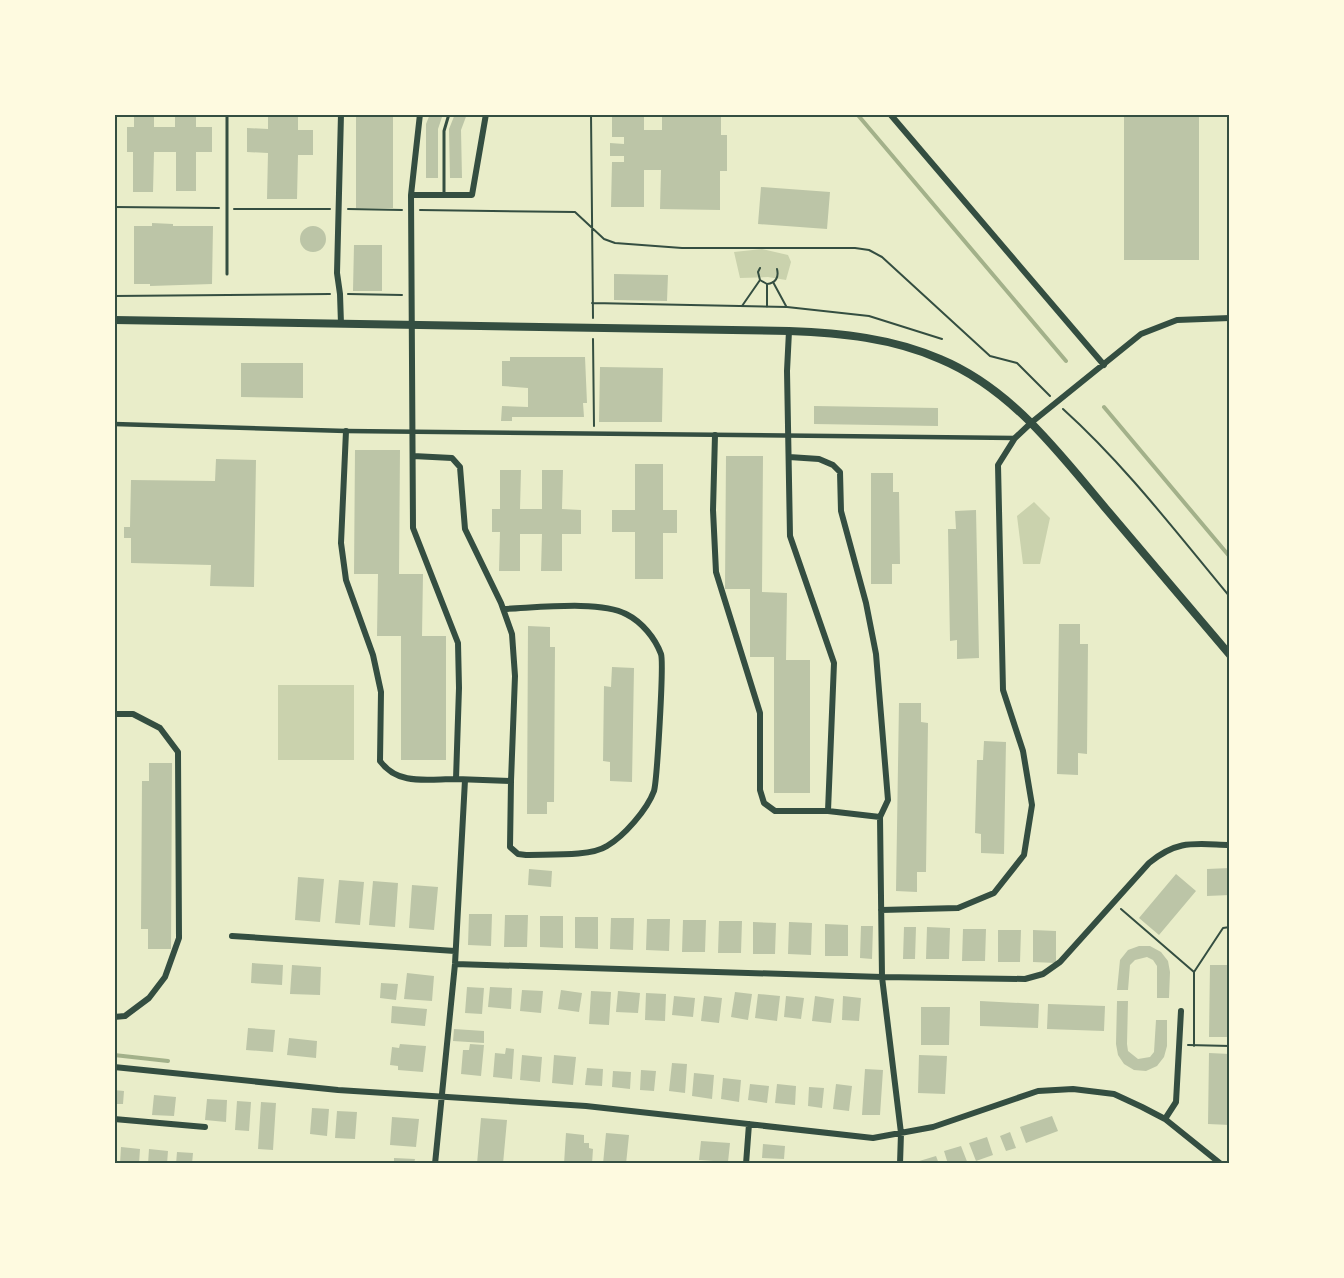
<svg xmlns="http://www.w3.org/2000/svg" width="1344" height="1278" viewBox="0 0 1344 1278" font-family="'Varela Round',sans-serif">
	<style>
		.green { fill: #cad2ad }
		.lines { fill: none; stroke-linecap: round; stroke-linejoin: round }
		.stream { stroke: #a3b18a; stroke-width: 4 }
		.building { fill: #bcc5a7 }
		.path { stroke: #344e41; stroke-width: 2 }
		.service { stroke: #344e41; stroke-width: 3 }
		.pedestrian { stroke: #344e41; stroke-width: 4.5 }
		.minor { stroke: #344e41; stroke-width: 6 }
		.tertiary { stroke: #344e41; stroke-width: 8 }
		.neatline { fill: none; stroke: #344e41; stroke-width: 2 }
	</style>
	<rect width="100%" height="100%" fill="#e9edc9"/>
	<path class="green" d="M762 249 788 255 791 262 786 280 768 277 740 278 734 252Z
		M1034 502 1050 518 1040 564H1023L1017 516Z
		M278 685H354V760H278Z"/>
	<g class="lines">
		<path class="stream" d="M857 114 1066 361
			M1104 407 1230 557
			M114 1055 168 1061"/>
	</g>
	<path class="building" d="M134 114H154V127H175V114H196V127H212V152H196V191H176V152H154L153 192H133V152H127V127H134Z
		M268 114H298V130H313V155H298L297 199H267L268 153 247 152V128L268 129Z
		M356 114H393V208H356Z
		M430 114H443L438 129V178H426V124Z
		M455 114H467L461 130 462 178H450L449 129Z
		M612 114H644V130H662V114H721V135H727V171H720V210L660 209 661 170H644V207H611L612 162H624V156H610V143L624 144V137H612Z
		M1124 114H1199V260H1124Z
		M761 187 830 192 827 229 758 224Z
		M152 223 173 224V226H213L212 284 150 286V284H134V226H152Z
		M300 239a13 13 0 1 1 26 0a13 13 0 1 1-26 0Z
		M354 245H382V291H353Z
		M614 274 668 275 667 301 614 300Z
		M510 357H585L587 403H583L584 417H512V421H501L502 406 528 407V388L502 386V361H510Z
		M241 363H303V398L241 397Z
		M600 367 663 368 662 422H599Z
		M814 406 938 408V426L814 424Z
		M355 450H400L399 574H423L422 636H446V760H401V636H377L378 574H354Z
		M726 456H763L762 592 787 593 786 660H810V793H774V657H750V589H725Z
		M216 459 256 460 254 587 210 586 211 565 131 563V538H124V527H130L131 480 215 481Z
		M635 464H663V510H677V533H663V579H635V532H612V510H635Z
		M500 470H521L520 509H542V470H563L562 509 581 510V534H562V571H541L542 534H520V571H499L500 532H492V509H500Z
		M871 473H893V492H899L900 564H892V584H871Z
		M976 510 979 658 957 659V640L950 641 948 529H956L955 511Z
		M1059 624H1080V644H1088L1087 754 1078 753V775L1057 774Z
		M528 626 550 627V647H555L554 802H547V814H527Z
		M612 667 634 668 632 782 610 781V762L603 761 604 686 611 687Z
		M899 703H921V722L928 723 926 872H917V892L896 891Z
		M984 741 1006 742 1004 854 981 853V834L975 833 977 760H983Z
		M149 763H172L171 949H148V929H141L142 781H149Z
		M1230 868V895L1207 896V869Z
		M529 869 552 871 551 887 528 885Z
		M1176 874 1196 891 1159 935 1139 918Z
		M298 877 324 879 320 922 295 920Z
		M339 880 364 882 360 925 335 923Z
		M373 881 398 883 395 927 369 925Z
		M412 885 438 887 434 930 409 928Z
		M469 914H492L491 946 468 945Z
		M505 915H528L527 947H504Z
		M540 916H563V948L540 947Z
		M575 917H598V949L575 948Z
		M611 918H634L633 950 610 949Z
		M647 919H670L669 951 646 950Z
		M683 920H706L705 952H682Z
		M719 921H742L741 953H718Z
		M753 922 776 923 775 954H753Z
		M789 922 812 923 811 955 788 954Z
		M825 924 848 925V956H825Z
		M861 926H873L872 959 860 958Z
		M904 927H916L915 959H903Z
		M927 927 950 928 949 959H926Z
		M963 929H986L985 961H962Z
		M998 930H1021L1020 962H998Z
		M1033 930 1056 931V963L1033 962Z
		M1139 946H1150L1161 952 1168 961 1170 972 1169 998H1157V966L1153 960 1147 957 1135 960 1130 965 1128 990H1117L1120 960 1128 950Z
		M252 963 283 965 282 985 251 983Z
		M292 965 321 967 320 995 290 994Z
		M1210 965H1230V1037H1209Z
		M407 973 434 976 432 1001 404 999Z
		M381 983 398 984 396 1000 380 998Z
		M467 987 484 988 482 1014 465 1013Z
		M490 987 512 988 511 1009 488 1007Z
		M522 990 543 991 541 1013 520 1011Z
		M561 990 582 993 579 1012 558 1009Z
		M591 991 611 992 609 1025 589 1024Z
		M618 991 640 993 638 1013 616 1012Z
		M735 992 752 994 748 1020 731 1017Z
		M646 993 666 994 665 1021 645 1020Z
		M758 994 780 996 777 1021 755 1018Z
		M674 996 695 998 693 1017 672 1015Z
		M704 996 722 998 719 1023 701 1021Z
		M786 996 804 998 801 1019 784 1017Z
		M815 996 834 999 831 1023 812 1021Z
		M843 996 861 998 859 1021 842 1020Z
		M980 1001 1039 1004 1038 1028 980 1026Z
		M1117 1001H1128L1127 1044 1128 1051 1138 1059 1150 1057 1154 1052 1156 1020H1167V1046L1164 1057 1157 1066 1146 1071 1134 1070 1124 1064 1118 1055 1116 1044Z
		M1048 1004 1105 1006 1104 1031 1047 1029Z
		M392 1006 427 1009 425 1026 391 1023Z
		M921 1007H950L949 1045H921Z
		M248 1028 275 1030 273 1052 246 1050Z
		M454 1029 484 1031V1043L453 1041Z
		M289 1038 317 1041 316 1058 287 1055Z
		M400 1044 426 1046 423 1072 398 1070V1066L390 1065 392 1047 399 1048Z
		M470 1044 484 1045 481 1076 461 1074 463 1050H469Z
		M506 1048 514 1049 512 1079 493 1077 495 1053 505 1054Z
		M1209 1053 1230 1054V1125L1208 1124Z
		M522 1055 542 1057 540 1082 520 1080Z
		M554 1055 576 1057 573 1085 552 1083Z
		M919 1055 947 1056 945 1094 918 1093Z
		M672 1063 687 1064 685 1093 669 1091Z
		M587 1068 603 1069 602 1086 585 1085Z
		M865 1069 883 1070 880 1115H862Z
		M641 1070 656 1071 654 1091 640 1090Z
		M613 1071 631 1072 630 1089 612 1087Z
		M694 1073 714 1075 712 1099 692 1096Z
		M723 1078 741 1080 739 1102 721 1099Z
		M750 1084 769 1086 767 1103 748 1100Z
		M777 1084 796 1086 795 1105 775 1103Z
		M836 1084 852 1086 849 1111 833 1109Z
		M809 1087 824 1088 822 1108 808 1106Z
		M114 1090 124 1091 123 1104H116V1111H114Z
		M154 1095 176 1097 174 1116 152 1115Z
		M207 1099 227 1100 226 1122 205 1120Z
		M237 1101 251 1102 249 1131 235 1130Z
		M261 1102 276 1103 273 1150 258 1149Z
		M312 1108 329 1109 327 1136 310 1134Z
		M337 1111 357 1112 355 1139 335 1138Z
		M1052 1116 1058 1131 1026 1143 1020 1127Z
		M392 1117 419 1119 416 1147 390 1145Z
		M481 1118 507 1120 503 1164H477Z
		M1010 1132 1016 1148 1006 1151 1000 1136Z
		M566 1133 584 1135V1143H589V1148L593 1149 592 1164H564Z
		M606 1133 629 1135 626 1164H603Z
		M987 1137 993 1155 976 1161 969 1143Z
		M701 1141 730 1143 728 1162 699 1160Z
		M763 1144 785 1146 784 1159 762 1158Z
		M961 1146 968 1164H948L944 1151Z
		M121 1147 140 1149 139 1164H120Z
		M149 1149 168 1151 167 1164H148Z
		M177 1152 193 1153 192 1164H176Z
		M936 1156 939 1164H917L916 1162Z
		M394 1158 415 1159 414 1164H394Z"/>
	<g class="lines">
		<path class="path" d="M591 114 593 318
			M114 207 219 208
			M234 209H330
			M348 209 402 210
			M420 210 575 212 604 239 615 243 682 248H855L869 250 882 257 990 356 1017 363 1050 396
			M760 268 758 272 760 280 767 284C776 283 779 277 777 269
			M773 282 786 306
			M348 294 402 295
			M114 296 330 294
			M592 303 787 307 869 316 942 339
			M742 306 760 280
			M767 307V284
			M593 339 594 426
			M1063 409C1125 465 1176 532 1230 597
			M1121 909 1194 972 1223 928 1230 927
			M1194 972V1046
			M1188 1045 1230 1046"/>
		<path class="service" d="M444 195V131L449 114
			M227 274V114"/>
		<path class="pedestrian" d="M114 424 346 431 1015 438"/>
		<path class="minor" d="M341 114 337 273 340 294 341 324
			M890 114 1104 365
			M411 195H472L486 114
			M789 331 787 371 790 536 834 663 828 811 880 817
			M346 431 341 543 346 580 373 655 381 692 380 761C398 786 428 779 456 779
			M715 435 713 510 716 572 760 713V790L764 803 775 811H828
			M413 456 452 458 460 467 465 529 501 603 512 634 515 676 511 781 456 779 459 688 458 643 413 528 411 195 420 114
			M789 457 819 459 833 465 840 472 841 511 866 603 876 654 888 800 880 817 882 977 901 1133 900 1164
			M504 609C535 608 600 600 626 614 642 622 655 638 661 654 664 663 657 780 654 791 647 810 624 836 607 846 590 857 547 854 526 855L518 854 510 847 511 781
			M114 714H133L160 728 178 752 179 938 165 977 149 998 125 1016 114 1017
			M881 910 958 908 994 893 1024 855 1032 805 1023 751 1003 690 998 465 1015 438 1032 422 1141 334 1177 320 1230 318
			M232 936 455 951
			M455 964 882 977 1025 979 1043 974 1060 962 1149 863C1178 839 1195 844 1230 845
			M114 1067 338 1090 586 1106 873 1138 933 1127 1038 1091 1073 1089 1114 1094 1142 1107 1165 1119 1221 1164
			M114 1119 205 1127
			M1165 1119 1176 1102 1181 1011
			M435 1164 455 964 465 780
			M746 1164 749 1124"/>
		<path class="tertiary" d="M114 320 789 331C841 333 892 338 940 359 1012 389 1058 452 1107 510 1148 558 1189 607 1230 655"/>
	</g>
	<rect width="1344" height="1278" fill="none" stroke="#fefae0" stroke-width="231"/>
	<rect x="116" y="116" width="1112" height="1046" class="neatline"/>
</svg>
